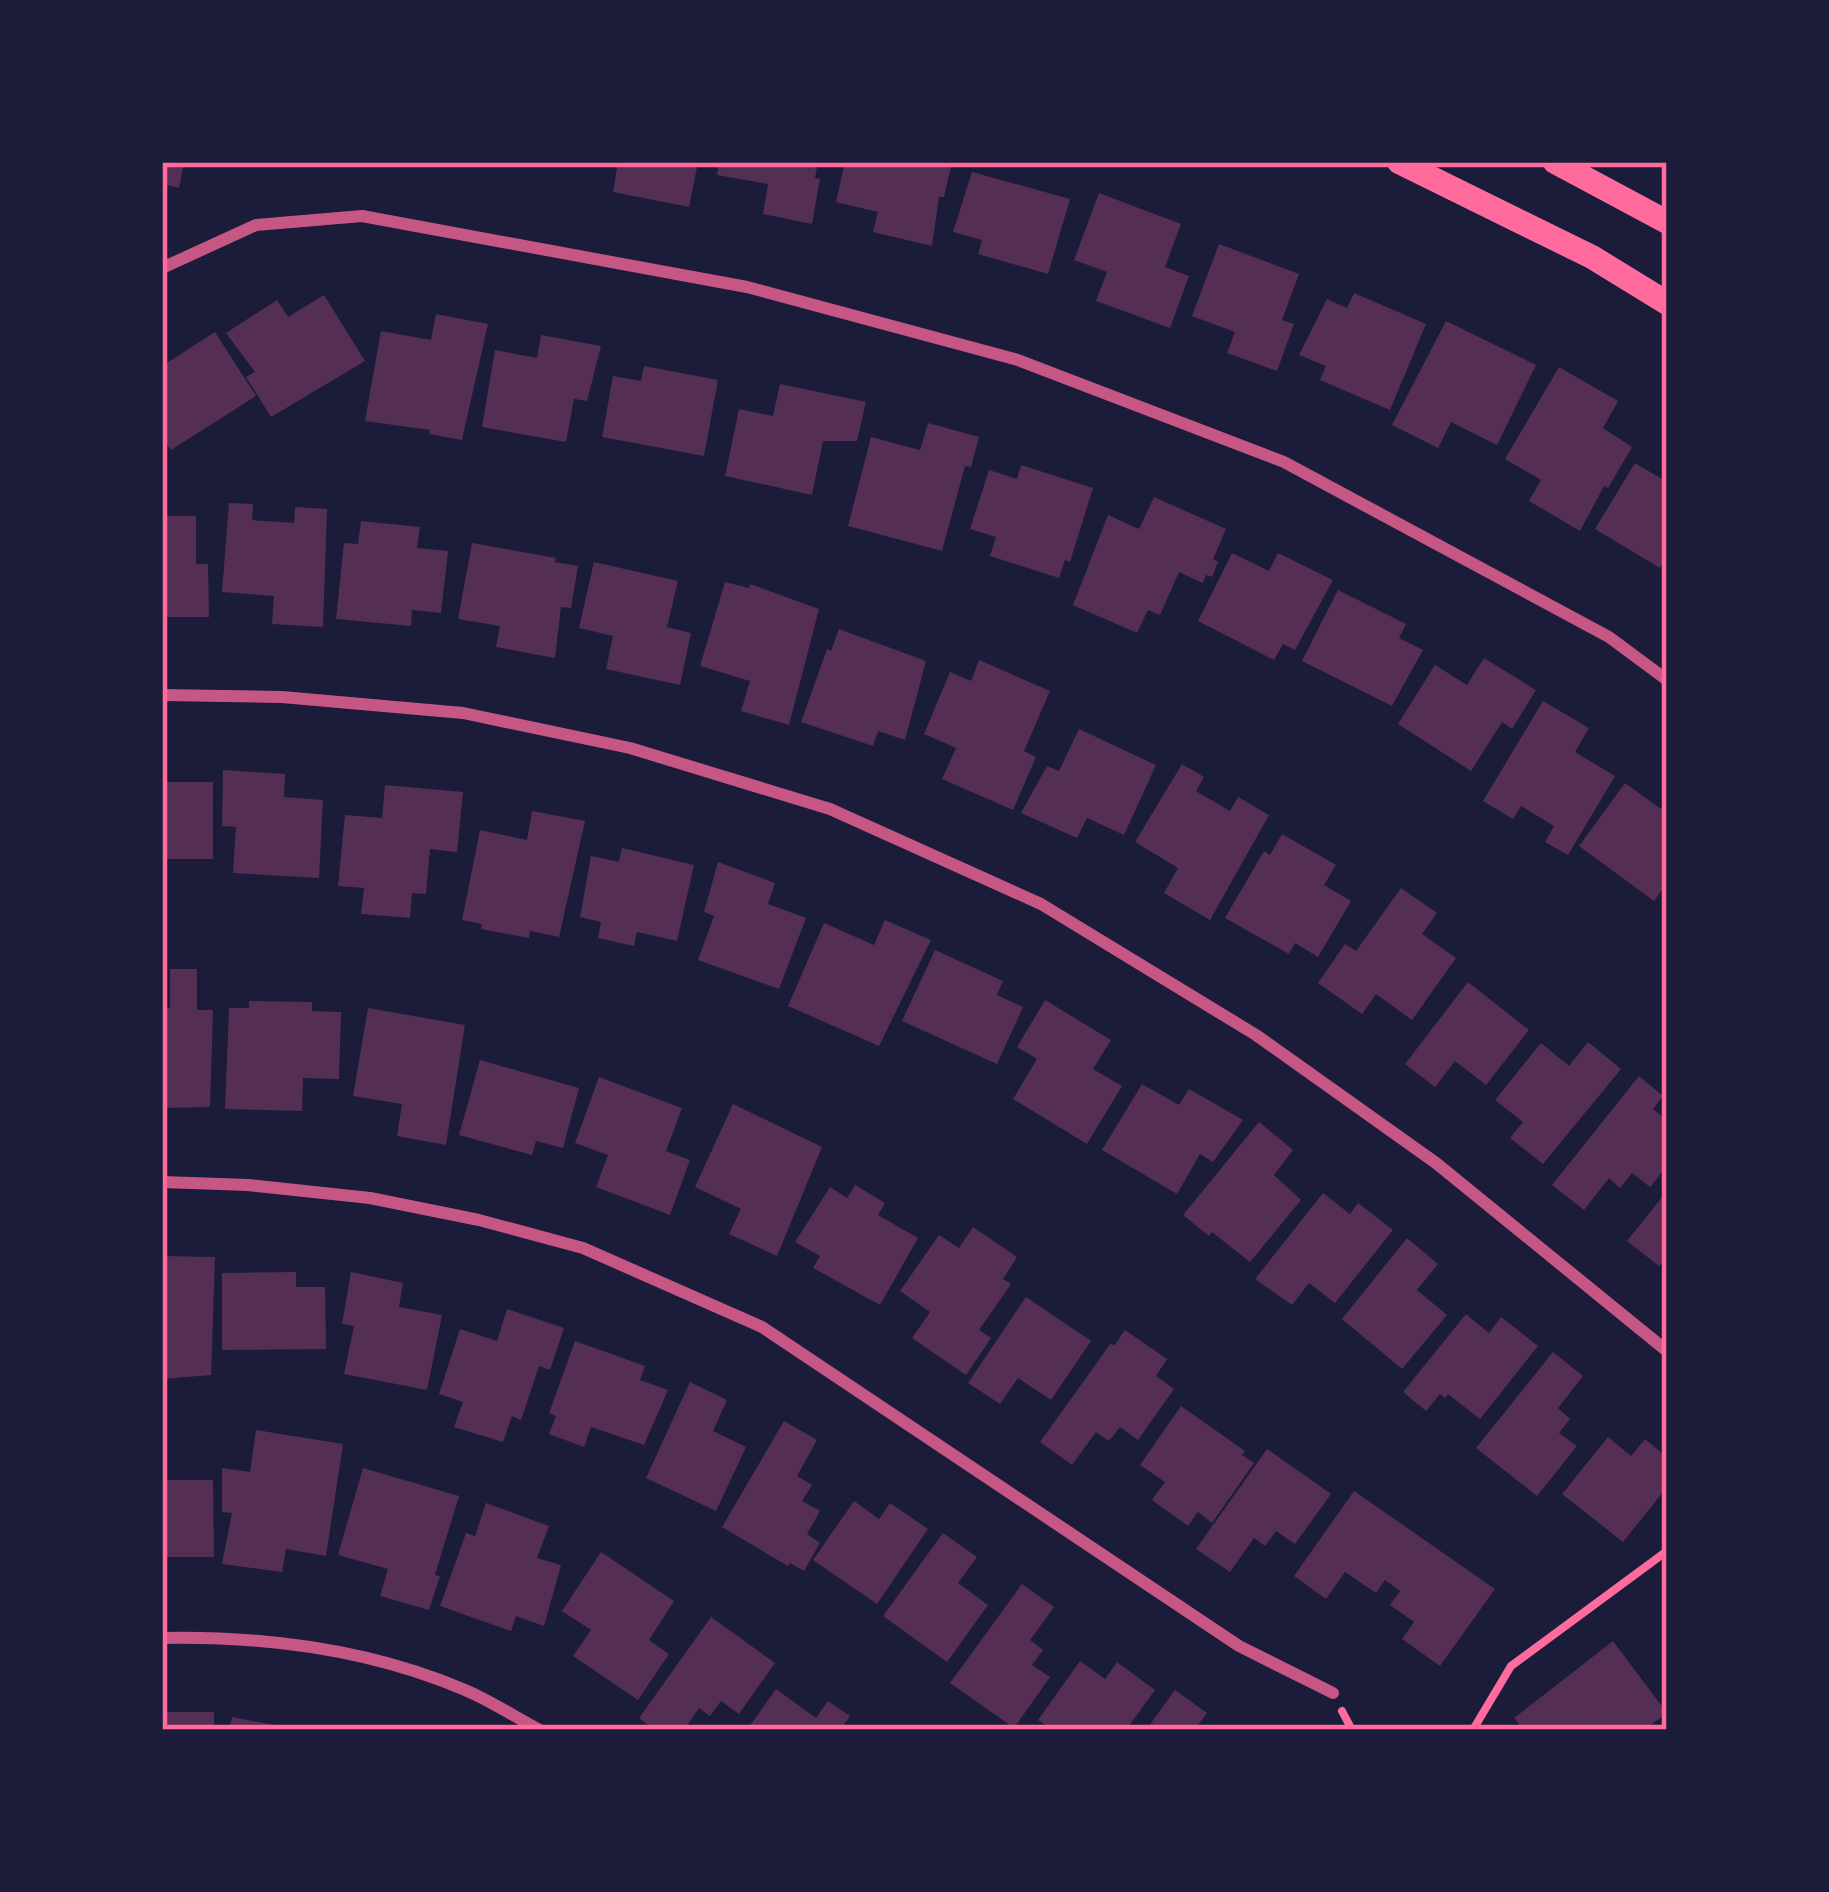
<svg xmlns="http://www.w3.org/2000/svg" width="1829" height="1892" viewBox="0 0 1829 1892" font-family="Karla,sans-serif">
	<style>
		.building { fill: #542f53 }
		.lines { fill: none; stroke-linecap: round; stroke-linejoin: round }
		.path { stroke: #ff6b9d; stroke-width: 8 }
		.minor { stroke: #c65784; stroke-width: 12 }
		.secondary { stroke: #ff6b9d; stroke-width: 24 }
		.neatline { fill: none; stroke: #ff6b9d; stroke-width: 4.5 }
	</style>
	<rect width="100%" height="100%" fill="#1b1b3a"/>
	<path class="building" d="M162 162H184L179 188 162 184Z
		M618 162H698L689 207 613 192Z
		M719 162H818L815 178 820 179 812 224 763 214 768 184 717 175Z
		M845 162H952L944 197H939L932 246 873 232 878 212 836 202Z
		M972 172 1070 199 1048 274 978 254 982 240 953 232Z
		M1099 193 1181 224 1165 267 1189 276 1170 328 1096 301 1107 272 1074 260Z
		M1219 244 1299 274 1282 320 1294 324 1277 371 1227 353 1235 332 1192 316Z
		M1354 293 1426 324 1390 410 1320 380 1326 366 1299 355 1327 299 1347 308Z
		M324 295 365 361 271 417 246 377 255 372 226 333 277 300 288 317Z
		M436 314 488 324 462 440 429 434 430 430 365 421 381 331 431 340Z
		M1446 321 1536 365 1497 445 1451 422 1438 448 1392 425Z
		M215 332 256 396 171 450 162 437V366Z
		M541 335 601 346 587 401 574 399 566 442 482 427 495 350 537 358Z
		M644 366 718 380 704 456 602 437 613 376 641 381Z
		M1559 367 1618 401 1603 428 1632 447 1608 488 1604 486 1580 531 1529 501 1541 480 1505 459Z
		M780 384 866 402 857 441H823L812 495 725 476 739 409 773 416Z
		M928 423 979 437 971 467 965 466 942 551 848 526 871 437 920 450Z
		M1635 463 1667 482V556L1660 568 1595 529Z
		M1021 465 1093 488 1070 562 1065 560 1059 578 990 556 996 537 970 529 989 470 1017 479Z
		M1154 497 1226 529 1213 559 1218 562 1212 577 1206 575 1203 583 1179 572 1160 615 1148 610 1137 633 1073 605 1108 515 1139 529Z
		M229 503 253 504 252 520 294 523 295 507 327 509 323 627 272 624 274 596 222 592Z
		M162 516H196V564H208L209 617H162Z
		M361 521 420 527 417 548 448 551 441 613 412 610 411 626 336 619 344 543 358 544Z
		M472 543 556 558 555 562 578 566 571 608 561 607 555 658 496 647 500 626 458 619Z
		M1232 553 1269 571 1278 553 1333 580 1295 650 1283 644 1274 660 1198 621Z
		M594 562 678 581 667 627 691 633 680 685 606 669 613 636 579 628Z
		M725 582 749 588 750 584 819 609 789 725 741 711 750 681 700 666Z
		M1338 590 1406 624 1399 638 1423 650 1392 706 1302 661Z
		M839 629 926 661 905 740 878 731 873 746 801 722 827 649 831 651Z
		M1484 658 1536 690 1512 729 1502 722 1471 771 1398 724 1435 665 1467 685Z
		M979 660 1050 691 1024 751 1036 757 1013 810 942 779 956 748 924 734 950 672 971 681Z
		M1543 701 1589 728 1575 752 1615 776 1568 855 1545 842 1554 826 1521 806 1513 819 1483 801Z
		M1079 729 1156 765 1124 835 1087 818 1077 838 1021 813 1047 766 1059 771Z
		M1182 764 1204 777 1196 791 1230 811 1238 797 1269 815 1210 920 1164 893 1178 868 1135 842Z
		M223 770 285 774 284 797 323 800 319 878 233 873 236 827 222 826Z
		M162 782H213V859H162Z
		M1625 783 1661 809 1667 801V883L1654 901 1579 846Z
		M385 785 463 792 457 852 430 849 426 894 412 893 410 918 361 914 364 888 338 886 345 815 382 818Z
		M532 811 585 821 559 937 530 931 529 938 481 929 482 924 462 920 480 830 527 840Z
		M1282 834 1336 865 1324 885 1351 901 1318 957 1295 943 1289 954 1225 918 1264 851 1270 855Z
		M622 848 694 865 677 941 637 932 634 946 598 938 601 922 580 917 591 856 619 862Z
		M718 862 775 883 768 904 806 918 779 989 698 960 714 916 704 912Z
		M1401 888 1437 913 1422 934 1456 958 1412 1020 1376 994 1362 1014 1318 983 1345 944 1356 951Z
		M885 920 931 940 879 1046 788 1006 824 923 874 945Z
		M935 950 1003 981 997 995 1023 1007 997 1064 902 1021Z
		M170 969H197V1010H213L210 1107 162 1108V1008H170Z
		M1468 982 1529 1030 1486 1085 1455 1061 1435 1087 1405 1064Z
		M1045 1000 1111 1040 1093 1069 1122 1086 1087 1144 1013 1099 1037 1059 1017 1047Z
		M249 1001 312 1002V1011L341 1012 339 1079 303 1078 302 1111 225 1109 229 1008H249Z
		M368 1008 465 1025 446 1145 397 1136 402 1104 353 1096Z
		M1588 1042 1621 1069 1543 1164 1510 1138 1523 1122 1495 1100 1541 1043 1569 1066Z
		M480 1060 579 1088 563 1148 536 1141 532 1155 459 1135Z
		M1639 1076 1663 1096 1653 1109 1667 1120V1166L1650 1187 1632 1173 1620 1188 1609 1178 1584 1210 1552 1185Z
		M599 1077 682 1108 666 1151 690 1160 670 1215 596 1187 608 1155 575 1143Z
		M1142 1084 1179 1105 1189 1089 1243 1120 1213 1162 1200 1154 1177 1194 1102 1150Z
		M733 1104 822 1147 777 1256 729 1234 741 1209 695 1187Z
		M1259 1122 1293 1150 1274 1175 1301 1200 1250 1262 1212 1232 1209 1236 1183 1215Z
		M855 1185 885 1203 878 1215 918 1238 880 1305 813 1268 820 1256 795 1242 830 1187 847 1198Z
		M1667 1191V1257L1659 1266 1627 1241Z
		M1323 1193 1350 1214 1358 1203 1393 1230 1335 1303 1309 1283 1292 1305 1255 1279Z
		M973 1227 1017 1257 1003 1279 1011 1284 979 1330 991 1338 966 1375 912 1338 930 1312 900 1291 939 1235 959 1248Z
		M1407 1238 1438 1264 1417 1290 1447 1315 1402 1369 1342 1319Z
		M164 1256 215 1257 211 1375 162 1379Z
		M296 1272V1287H325L326 1349 222 1350V1273Z
		M351 1272 403 1283 399 1307 442 1315 427 1390 344 1374 354 1326 342 1324Z
		M1026 1297 1091 1341 1051 1400 1018 1378 1000 1404 968 1383Z
		M507 1309 564 1328 550 1370 539 1366 521 1420 512 1416 503 1442 454 1427 463 1402 439 1394 460 1329 497 1341Z
		M1466 1314 1489 1333 1501 1317 1538 1346 1480 1419 1448 1394 1445 1398 1440 1394 1426 1411 1403 1392Z
		M1125 1330 1167 1359 1156 1376 1174 1389 1138 1440 1120 1427 1109 1441 1096 1432 1072 1465 1040 1442 1111 1343 1114 1346Z
		M575 1341 645 1366 640 1380 668 1390 644 1445 591 1427 584 1447 549 1434 556 1416 549 1413Z
		M1553 1352 1583 1376 1558 1408 1570 1419 1559 1433 1577 1446 1537 1496 1476 1448Z
		M690 1382 727 1400 713 1431 746 1447 716 1511 646 1478Z
		M1181 1406 1245 1451 1242 1455 1254 1463 1212 1523 1198 1512 1188 1526 1152 1500 1165 1482 1140 1465Z
		M784 1421 817 1440 797 1476 812 1485 802 1501 820 1511 807 1534 820 1543 804 1571 790 1563 788 1566 722 1527Z
		M256 1430 343 1444 326 1556 286 1549 282 1572 222 1564 232 1513 222 1512V1468L250 1472Z
		M1608 1437 1631 1456 1645 1439 1667 1457V1487L1623 1542 1562 1494Z
		M1267 1449 1331 1494 1295 1544 1276 1531 1265 1546 1254 1538 1230 1572 1196 1549Z
		M363 1468 459 1496 435 1575 440 1576 429 1610 380 1596 388 1569 338 1555Z
		M162 1480H213L214 1557H162Z
		M1354 1491 1495 1589 1440 1666 1402 1639 1414 1622 1390 1605 1400 1591 1385 1580 1376 1593 1345 1572 1326 1599 1294 1576Z
		M854 1501 879 1519 890 1503 928 1529 877 1604 813 1560Z
		M486 1503 549 1526 537 1558 561 1565 544 1626 516 1616 511 1631 440 1606 466 1533 475 1536Z
		M943 1533 977 1557 958 1583 988 1605 947 1662 883 1616Z
		M601 1552 674 1601 649 1640 669 1654 638 1700 573 1656 591 1630 562 1611Z
		M1022 1584 1054 1607 1030 1640 1043 1650 1032 1665 1050 1677 1014 1728 950 1683Z
		M711 1617 775 1663 739 1714 721 1701 710 1716 699 1708 684 1730H655L639 1718Z
		M1613 1641 1667 1713 1644 1730H1604L1599 1724 1591 1730H1579L1575 1725 1569 1730H1524L1514 1718Z
		M1080 1661 1105 1679 1117 1662 1155 1690 1126 1730H1053L1038 1720Z
		M776 1689 816 1718 828 1701 850 1716 840 1730H747Z
		M1175 1690 1207 1713 1194 1730H1146Z
		M162 1712H214V1730H162Z
		M232 1717 291 1728 290 1730H229Z"/>
	<g class="lines">
		<path class="path" d="M1342 1711 1352 1730
			M1469 1730 1474 1728 1511 1666 1667 1551"/>
		<path class="minor" d="M162 268 256 225 362 216 747 287 1018 360 1284 462 1609 637 1667 680
			M162 695 282 697 463 713 630 748 830 809 1041 904 1256 1035 1436 1163 1667 1351
			M162 1182 248 1185 370 1198 479 1220 583 1248 762 1327 1239 1646 1333 1693
			M162 1638C264 1636 371 1650 465 1690 491 1701 515 1717 540 1730"/>
		<path class="secondary" d="M1399 162 1592 257 1667 303
			M1555 162 1667 222"/>
	</g>
	<rect width="1829" height="1892" fill="none" stroke="#1b1b3a" stroke-width="330"/>
	<rect x="165" y="165" width="1499" height="1562" class="neatline"/>
</svg>
